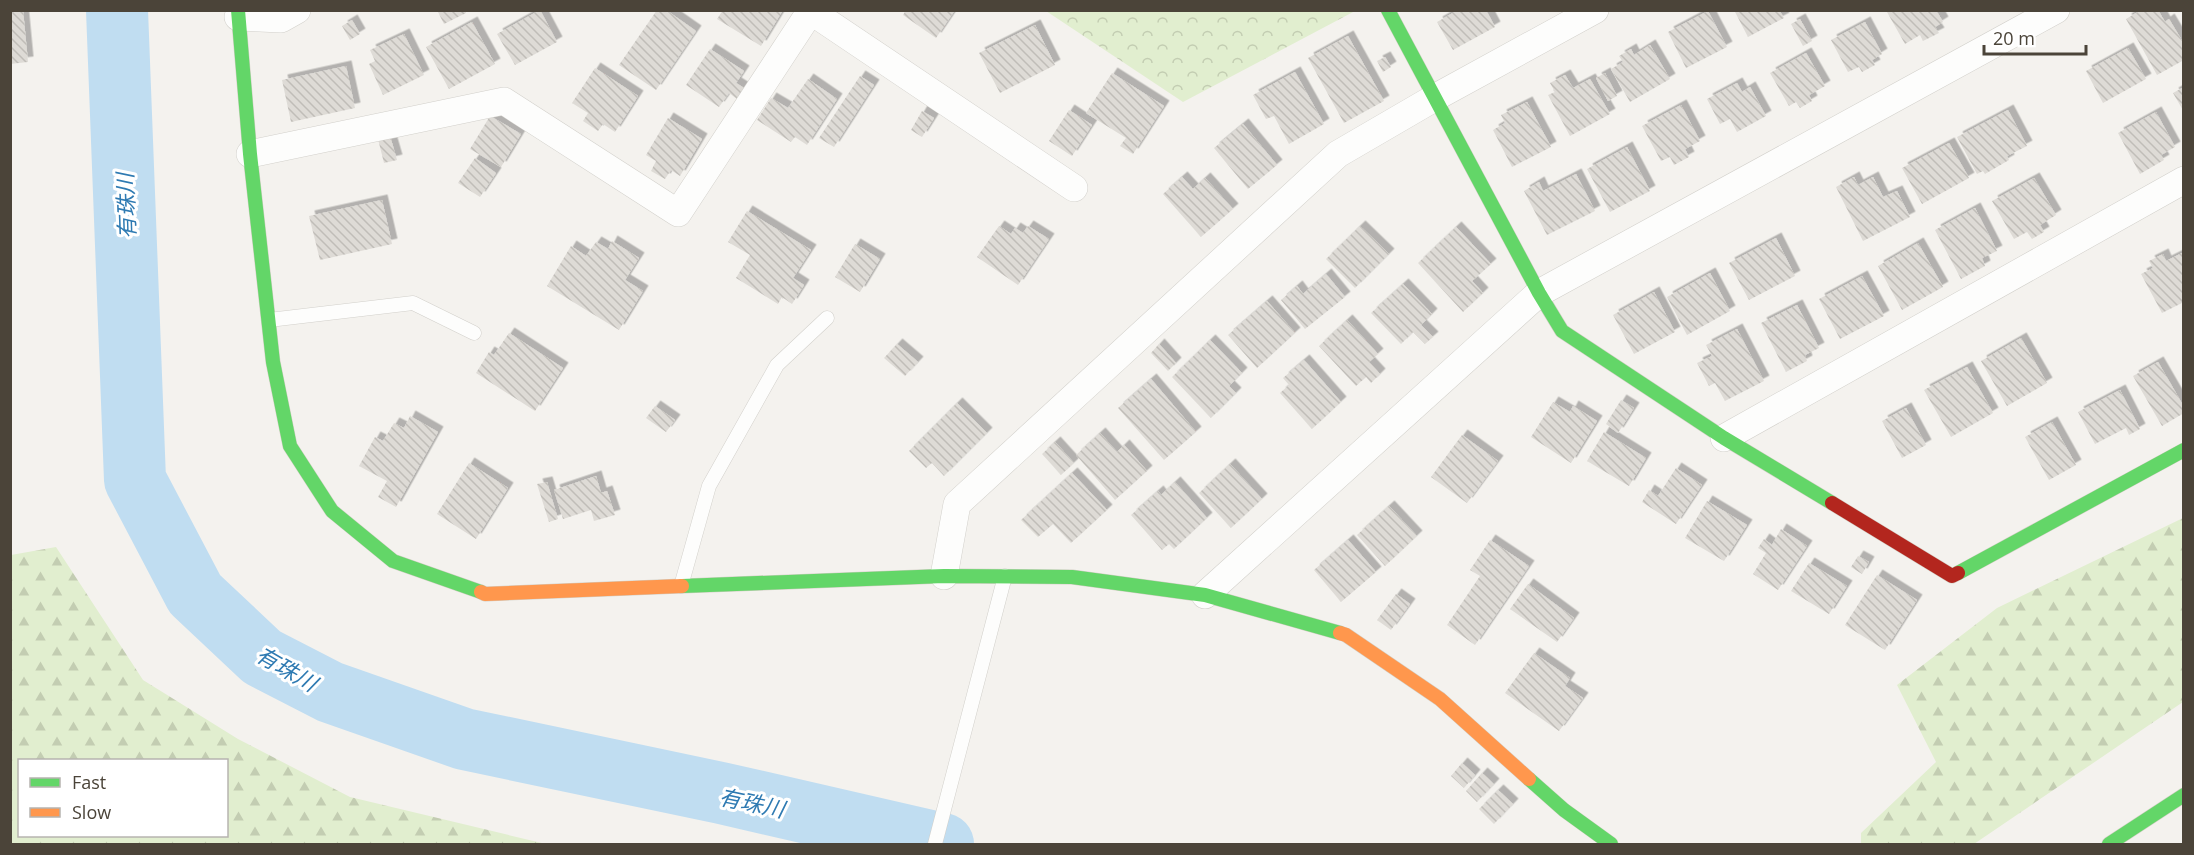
<svg xmlns="http://www.w3.org/2000/svg" width="2194" height="855" viewBox="0 0 2194 855" font-family="'Open Sans','Noto Sans JP',sans-serif">
	<style>
		.forest { fill: url(#forest-firs); fill-rule: evenodd }
		.park { fill: url(#park-crowns) }
		.lines { fill: none; stroke-linecap: round; stroke-linejoin: round }
		.river { stroke: #c0ddf1; stroke-width: 62 }
		.building { fill: url(#building-back-hatch); filter: url(#shadow) }
		.lane-casing { stroke: #d2d0cb; stroke-width: 15 }
		.street-casing { stroke: #d2d0cb; stroke-width: 28 }
		.fast-casing { stroke: #d3cfc5; stroke-width: 15 }
		.slow-casing { stroke: #d3cfc5; stroke-width: 15 }
		.jam-casing { stroke: #d3cfc5; stroke-width: 15 }
		.lane { stroke: #fdfdfc; stroke-width: 14 }
		.street { stroke: #fdfdfc; stroke-width: 27 }
		.fast { stroke: #63d668; stroke-width: 14 }
		.slow { stroke: #ff974d; stroke-width: 14 }
		.jam { stroke: #b3261e; stroke-width: 14 }
		.labels { text-anchor: middle; dominant-baseline: central; stroke-width: 6; stroke-linejoin: round; paint-order: stroke }
		.water-label { font-size: 22px; font-style: italic; fill: #2e7ab2; stroke: #fff }
	</style>
	<defs>
		<pattern id="forest-firs" width="22" height="20" patternUnits="userSpaceOnUse" patternTransform="scale(1.5)"><rect width="22" height="20" fill="#e1eecf"/><path d="M5 1l3.5 6h-7zM16 11l3.5 6h-7z" fill="#c3cdb2"/></pattern>
		<pattern id="park-crowns" width="20" height="18" patternUnits="userSpaceOnUse" patternTransform="scale(1.5)"><rect width="20" height="18" fill="#e1eecf"/><path d="M2 6a3 3 0 1 1 6 0M12 15a3 3 0 1 1 6 0" fill="none" stroke="#c3cdb2"/></pattern>
		<pattern id="building-back-hatch" width="6" height="6" patternUnits="userSpaceOnUse" patternTransform="scale(1.5)"><rect width="6" height="6" fill="#dedbd6"/><path d="M-1 5l2 2M0 0l6 6M5-1l2 2" fill="none" stroke="#c0bdb8"/></pattern>
		<filter id="shadow"><feDropShadow dx="5.5" dy="-5.5" stdDeviation="0" flood-color="#0004"/></filter>
	</defs>
	<rect width="100%" height="100%" fill="#f4f2ee"/>
	<path class="forest" d="M2183 518V702L1974 844H1861V833L1936 762 1897 685 1997 608Z
		M56 547 143 680 238 739 350 797 546 844H11V555ZM20 760H226V836H20Z"/>
	<path class="park" d="M1046 11V10L1355 11 1183 102Z"/>
	<g class="lines">
		<path class="river" d="M117 10 135 480 195 594 262 657 330 692 464 739 721 793 943 844"/>
	</g>
	<path class="building" d="M10 10H23L28 62 10 64Z
		M437 10H465L466 13 444 24Z
		M540 10 557 42 515 65 497 34Z
		M657 10H666L696 31 656 90 619 65Z
		M723 10H783L761 46 717 19Z
		M906 10H955L936 38 903 15Z
		M1458 10H1486L1495 27 1453 50 1437 22Z
		M1734 10H1779L1784 18 1748 37Z
		M1890 10H1936L1943 22 1935 27 1939 33 1923 41 1920 35 1905 44 1887 12Z
		M2141 10H2158L2165 22 2169 19 2184 44V60L2157 75 2126 19Z
		M1708 11 1727 47 1686 68 1668 32Z
		M1800 19 1812 41 1803 46 1791 24Z
		M352 20 360 34 350 40 342 26Z
		M472 22 495 64 449 89 426 47Z
		M1865 22 1882 54 1872 60 1875 65 1862 72 1859 67 1848 72 1831 40Z
		M1035 25 1055 65 1000 93 979 53Z
		M404 34 424 75 383 95 369 64 375 61 370 50Z
		M1348 36 1384 101 1344 123 1308 58Z
		M1650 45 1670 79 1630 102 1611 69 1623 62 1619 56 1631 49 1634 55Z
		M2128 48 2146 79 2103 103 2086 71Z
		M710 49 744 71 736 83 744 88 737 99 729 93 719 107 686 85Z
		M1806 53 1825 86 1809 95 1812 101 1800 108 1796 102 1789 106 1770 73Z
		M1385 57 1391 67 1383 72 1377 61Z
		M346 66 355 108 291 122 282 80Z
		M595 68 638 96 615 132 603 124 598 131 583 121 588 113 572 103Z
		M1295 72 1324 124 1289 144 1274 116 1266 119 1253 95Z
		M1112 73 1164 106 1133 154 1120 146 1126 138 1086 113Z
		M1605 73 1617 96 1608 101 1596 78Z
		M1565 75 1573 88 1590 79 1610 114 1570 136 1548 95 1555 92 1550 83Z
		M860 76 874 85 834 147 819 138Z
		M808 79 837 99 807 145 795 137 791 142 757 120 771 98 788 108Z
		M1737 83 1742 92 1750 87 1766 116 1737 132 1730 119 1720 124 1707 99Z
		M2184 87V112L2173 93Z
		M1527 102 1551 147 1512 167 1493 130 1505 123 1501 115Z
		M1681 105 1700 141 1685 149 1689 157 1674 165 1670 157 1661 161 1642 126Z
		M1069 110 1092 125 1072 156 1049 141Z
		M2008 110 2027 146 2007 156 2009 160 1985 174 1983 171 1977 174 1957 137Z
		M922 111 934 118 922 137 911 130Z
		M2156 112 2175 147 2161 155 2164 160 2140 174 2118 133Z
		M490 116 521 134 501 167 470 149Z
		M668 118 702 139 680 176 671 170 665 179 651 171 656 161 646 155Z
		M1243 124 1277 165 1248 189 1214 148Z
		M390 136 397 160 384 163 378 139Z
		M1949 143 1969 178 1922 204 1902 168Z
		M1627 147 1650 191 1610 212 1587 169Z
		M475 158 496 173 480 197 458 183Z
		M1576 174 1595 211 1547 235 1524 191 1539 182 1543 191Z
		M1182 177 1193 189 1205 178 1233 209 1201 237 1163 194Z
		M1854 177 1858 185 1873 177 1883 197 1897 191 1910 217 1863 241 1836 187Z
		M2034 178 2056 215 2040 225 2044 232 2032 239 2027 232 2014 239 1992 201Z
		M382 200 392 244 320 260 309 216Z
		M1975 208 1997 251 1982 258 1985 266 1961 279 1935 230Z
		M747 211 811 250 793 278 804 285 792 304 782 297 778 304 736 278 750 255 728 242Z
		M999 226 1011 234 1015 228 1023 233 1028 226 1049 239 1018 285 977 257Z
		M1360 226 1389 254 1355 288 1326 259Z
		M1456 227 1491 264 1472 281 1483 293 1463 312 1418 263Z
		M1776 238 1795 276 1749 300 1729 263Z
		M612 241 639 258 625 280 643 291 619 330 547 286 571 246 586 256 596 242 608 249Z
		M1918 243 1943 287 1902 310 1878 266Z
		M855 244 880 259 860 292 835 277Z
		M2184 252V302L2162 313 2141 274 2153 268 2149 261 2163 254 2166 261Z
		M1710 273 1730 311 1687 335 1667 297Z
		M1326 274 1345 297 1305 329 1281 300 1297 286 1303 294Z
		M1862 276 1884 316 1840 339 1819 299Z
		M1403 284 1432 314 1421 325 1433 337 1425 344 1413 332 1401 344 1371 313Z
		M1654 292 1675 332 1634 354 1613 315Z
		M1267 301 1295 333 1257 368 1228 335Z
		M1797 305 1819 348 1805 355 1807 361 1786 372 1761 323Z
		M1347 320 1378 354 1369 362 1380 374 1371 383 1366 377 1356 386 1319 346Z
		M1737 329 1764 381 1725 401 1715 383 1709 386 1697 363 1712 356 1706 345Z
		M509 333 563 368 535 411 476 373 489 352 494 355Z
		M2021 338 2047 383 2007 406 1981 361Z
		M1210 340 1242 373 1229 386 1236 393 1211 418 1172 377Z
		M897 344 918 362 905 376 884 358Z
		M1159 344 1176 363 1168 371 1151 353Z
		M1304 360 1341 402 1312 429 1280 393 1289 385 1283 378Z
		M2158 362 2184 407V413L2162 426 2133 376Z
		M1967 367 1993 413 1951 437 1924 390Z
		M1151 379 1196 432 1164 460 1118 408Z
		M2120 390 2140 429 2129 435 2126 428 2095 444 2078 412Z
		M1621 400 1634 408 1618 433 1606 424Z
		M1553 402 1570 412 1573 406 1597 421 1571 463 1531 437Z
		M957 403 987 433 944 476 932 463 926 468 909 451Z
		M655 406 675 420 666 432 646 418Z
		M1906 408 1926 445 1902 458 1882 421Z
		M410 416 438 432 396 507 378 497 387 481 359 466 375 437 383 441 394 423 404 428Z
		M2052 422 2076 465 2049 480 2025 437Z
		M1604 432 1646 458 1629 486 1587 461Z
		M1100 433 1117 452 1124 445 1147 471 1115 500 1076 455Z
		M1462 435 1498 461 1467 503 1431 477Z
		M1055 442 1074 463 1061 475 1042 454Z
		M469 463 508 488 476 539 437 514Z
		M1230 464 1262 499 1231 528 1199 493Z
		M1676 468 1702 485 1676 524 1642 502 1649 490 1658 496Z
		M1072 473 1107 510 1071 543 1053 524 1038 537 1021 520Z
		M596 476 601 493 607 491 615 515 594 521 591 510 563 519 554 490Z
		M547 482 558 519 549 522 537 484Z
		M1175 482 1207 518 1174 549 1169 544 1162 550 1131 515 1158 491 1161 495Z
		M1707 501 1747 525 1724 561 1685 538Z
		M1389 506 1417 536 1385 566 1357 535Z
		M1781 529 1807 546 1778 590 1753 574 1766 553 1758 548 1764 539 1772 545Z
		M1348 540 1376 572 1341 602 1314 570Z
		M1490 540 1529 566 1475 645 1447 625 1480 576 1470 570Z
		M1858 556 1869 562 1862 574 1851 567Z
		M1809 563 1847 586 1829 614 1791 591Z
		M1877 575 1917 600 1885 650 1845 625Z
		M1528 584 1574 618 1557 642 1510 609Z
		M1396 594 1410 604 1391 630 1377 620Z
		M1534 653 1570 678 1565 686 1583 698 1559 731 1505 693Z
		M1462 763 1475 775 1464 788 1451 776Z
		M1482 773 1494 784 1477 802 1466 791Z
		M1498 790 1513 804 1494 824 1479 809Z"/>
	<g class="lines">
		<defs>
			<path id="lane" d="M269 320 413 303 474 333
				M681 586 709 486 777 365 827 318
				M935 844 1005 576"/>
			<path id="street" d="M809 10 1074 188
				M238 17 281 19 297 10
				M250 154 504 101 678 213 810 12
				M1724 438 2184 180
				M944 576 957 504 1338 154 1436 97 1595 10
				M1205 595 1539 293 2056 10"/>
			<path id="fast" d="M238 10 250 154 273 362 290 446 332 511 393 561 481 592
				M1388 10 1539 293 1562 331 1724 438 1832 503
				M1958 573 2184 450
				M682 586 944 576 1072 577 1205 595 1340 633
				M1529 779 1564 810 1611 844
				M2109 844 2184 795"/>
			<path id="slow" d="M481 592 485 594 682 586
				M1340 633 1346 635 1440 699 1529 779"/>
			<path id="jam" d="M1832 503 1952 576 1958 573"/>
		</defs>
		<use href="#lane" class="lane-casing"/>
		<use href="#street" class="street-casing"/>
		<use href="#fast" class="fast-casing"/>
		<use href="#slow" class="slow-casing"/>
		<use href="#jam" class="jam-casing"/>
		<use href="#lane" class="lane"/>
		<use href="#street" class="street"/>
		<use href="#fast" class="fast"/>
		<use href="#slow" class="slow"/>
		<use href="#jam" class="jam"/>
	</g>
	<g class="labels">
		<g class="water-label">
			<text transform="translate(125 206) rotate(-92)">有珠川</text>
			<text transform="translate(287 668) rotate(30)">有珠川</text>
			<text transform="translate(752 802) rotate(12)">有珠川</text>
		</g>
	</g>
	<rect width="2194" height="855" fill="none" stroke="#4b4439" stroke-width="24"/>
	<rect x="18" y="759" width="210" height="78" fill="#ffffff" stroke="#b7b4b0" stroke-width="1.5"/>
	<rect x="30" y="778" width="30" height="9" fill="#63d668" stroke="#b7b4b0" stroke-width="1.5"/>
	<text x="72" y="789" font-size="18" fill="#4b4439">Fast</text>
	<rect x="30" y="808" width="30" height="9" fill="#ff974d" stroke="#b7b4b0" stroke-width="1.5"/>
	<text x="72" y="819" font-size="18" fill="#4b4439">Slow</text>
	<path d="M1984 45v9h102v-9" fill="none" stroke="#4b4439" stroke-width="3"/>
	<text x="1993" y="45" font-size="18" fill="#4b4439" stroke="#ffffff" stroke-width="4.5" paint-order="stroke">20 m</text>
</svg>
